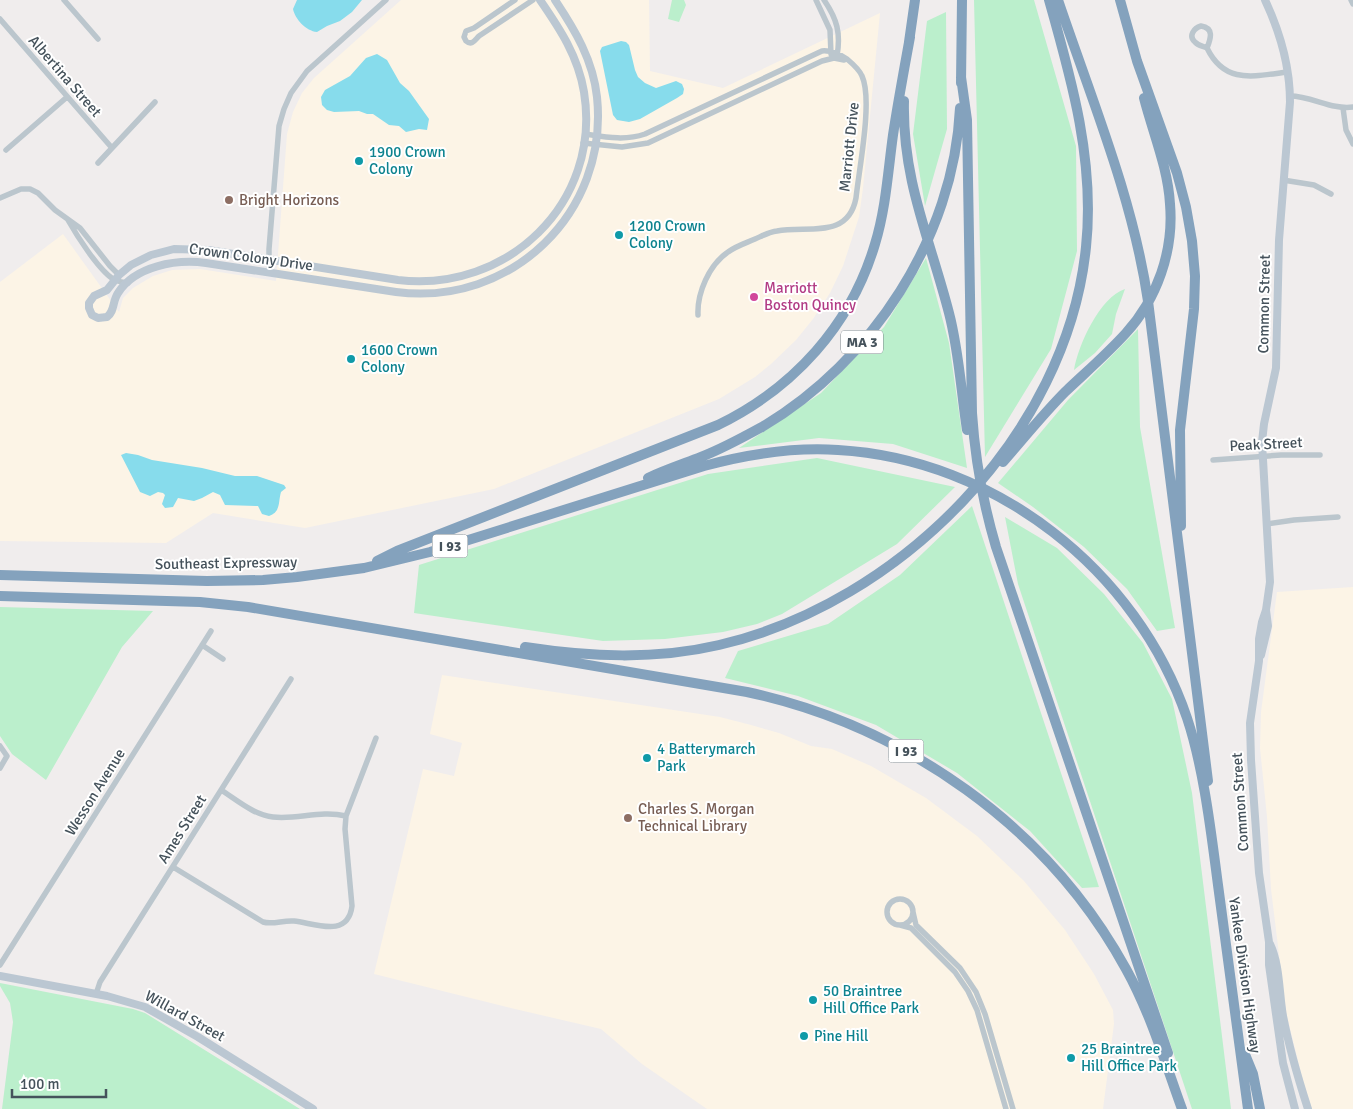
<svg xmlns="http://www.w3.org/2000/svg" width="1353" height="1109" viewBox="0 0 1353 1109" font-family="Signika,sans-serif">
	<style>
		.commercial { fill: #fcf4e6 }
		.green { fill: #bbefcc }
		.water { fill: #87dcec }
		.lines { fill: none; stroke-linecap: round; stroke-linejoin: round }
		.street { stroke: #bbc6cd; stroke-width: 5.5 }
		.secondary { stroke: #bbc7d2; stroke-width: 8 }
		.highway { stroke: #84a2bd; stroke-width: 10 }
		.culture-dot { fill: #0f9aa8; stroke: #fff; stroke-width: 2 }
		.education-dot { fill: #8d6e63; stroke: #fff; stroke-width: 2 }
		.hotel-dot { fill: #d1479c; stroke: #fff; stroke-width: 2 }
		.labels { text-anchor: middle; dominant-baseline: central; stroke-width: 4; stroke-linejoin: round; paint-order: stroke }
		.shield { fill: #fff; stroke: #7d868c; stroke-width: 1 }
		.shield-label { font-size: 14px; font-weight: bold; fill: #45525b }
		.street-label { font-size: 15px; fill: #45525b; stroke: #fff }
		.culture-label { font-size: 15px; fill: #0d838f; stroke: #fff; text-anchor: start }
		.education-label { font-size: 15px; fill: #785e54; stroke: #fff; text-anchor: start }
		.hotel-label { font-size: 15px; fill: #b23c85; stroke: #fff; text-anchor: start }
	</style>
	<rect width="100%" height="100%" fill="#f0eded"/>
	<path class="commercial" d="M401 0H649L650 71 723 88 880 13 863 188 859 217 843 266 830 293 813 319 796 340 771 364 755 377 719 399 494 489 305 528 213 513 166 543 0 541V282L63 234 119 312 123 298 133 288 153 276 172 270 200 269 276 281 287 134 293 112 302 93 314 78Z
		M1353 587V1109H1312L1303 1081 1286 1012 1271 889 1267 817 1260 748 1261 712 1277 592Z
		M442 675 720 717 751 725 779 733 811 746 832 749 871 766 926 798 977 836 1024 881 1065 930 1094 974 1113 1010 1114 1024 1103 1109H707L642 1064 601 1029 515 1009 374 974 423 769 454 776 462 743 430 734Z"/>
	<path class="green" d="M672 0H684L686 5 679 22 668 19Z
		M974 0H1034L1076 146 1077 251 1051 349 985 457Z
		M946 12 947 129 925 206 913 134 927 21Z
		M926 258 949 343 967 468 893 444 819 438 739 448 821 393 884 327Z
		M1125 289 1116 314 1112 334 1095 353 1074 370C1078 345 1100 297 1125 289Z
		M1138 329 1140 427 1175 628 1157 631 1127 589 1084 547 1033 507 998 483 1068 400Z
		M817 458 955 487 897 544 782 614 757 624 723 632 665 639 603 641 414 613 419 565 708 474Z
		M972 506 1099 887 1082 888 1030 831 957 773 876 725 798 696 725 678 738 651 828 624 900 575Z
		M1005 517 1057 548 1104 594 1143 643 1172 699 1192 793 1231 1109H1192L1018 584Z
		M0 607 153 611 122 647 46 780 12 754 0 736Z
		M0 983 133 1009 145 1013 300 1109H2L13 1022 10 1003 0 986Z"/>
	<path class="water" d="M297 0H362L352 12 340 21 327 26 317 32C306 31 295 19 293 9Z
		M621 41 626 42 629 45 635 70 638 77 645 83 656 88 676 81 682 84 684 89 683 94 677 98 640 119 629 122 617 120 613 115 600 51 602 47Z
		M377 54 387 60 400 83 409 91 429 119 427 130 419 129 406 132 399 126 389 125 373 114H367L359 111 334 112 327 110 322 105 321 97 325 90 350 76 366 58Z
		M126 453 138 455 152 460 202 468 235 476H257L284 485 286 488 281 492C278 502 281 512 269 516L262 514 258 506 225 505 220 495 213 492 202 498 194 501 178 498 173 507 165 508 162 504 165 495 163 493 158 492 150 496 140 492 121 455Z"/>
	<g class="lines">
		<path class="street" d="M64 0 98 39
			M515 0 474 28 466 31 464 37 466 41C472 46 475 40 479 36L533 0
			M816 0 830 30 831 54
			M824 0C837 19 841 33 837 56
			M1351 0 1353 4
			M0 19 112 148
			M1201 26C1214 28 1211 38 1207 48 1203 46 1198 46 1195 42 1188 36 1194 28 1201 26Z
			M1207 48C1225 85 1254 76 1288 72
			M1290 96C1312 96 1331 110 1353 107
			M1343 108 1346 130 1353 144
			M585 134C605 137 625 141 645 134L822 51C831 50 839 54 847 59 853 64 859 69 862 76 873 100 859 169 856 198 848 240 807 225 777 231 769 232 762 236 755 239 746 243 736 246 728 252 709 265 697 293 698 315
			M583 143 622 147 648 143 822 61 834 58 844 60
			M6 150 67 97
			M98 163 155 102
			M1283 180 1314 185 1331 194
			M0 198 21 189H30L38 193 55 210 80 228 110 266 119 275
			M68 220C77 236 98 269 113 279 118 282 122 282 128 283
			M269 273V249L279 126 284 109 291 93 307 71 386 0
			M1213 460 1281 455H1320
			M1267 524 1294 520 1338 517
			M202 645 223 659
			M0 746 7 756 0 768
			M221 790C237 800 254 815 273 817 297 820 320 810 346 816
			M173 867 263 922C273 925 283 920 294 921 314 923 348 939 352 906L345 829 346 816 376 738
			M887 912a13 13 0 1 1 26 0a13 13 0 1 1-26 0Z
			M913 912 916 925 960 968 976 992 985 1014 1013 1109
			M900 925 911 928 955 972 968 991 977 1010 1006 1109
			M0 965 211 631
			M96 994 100 982 291 679"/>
		<path class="secondary" d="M540 0C560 29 578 56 584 92 602 203 507 293 398 280L208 250 174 249 151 255 131 265 119 275 107 290 94 296 89 303V308L92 315 98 318 107 317C115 311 112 302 118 293 135 266 176 259 206 263L396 292C511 307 609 213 597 97 593 60 575 30 555 0
			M1265 0C1280 32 1290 67 1290 102L1279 240 1276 368 1264 424 1262 442 1270 582 1266 610 1262 622 1259 639V661L1250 723 1251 760 1259 873 1269 942V965L1283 1063 1295 1109
			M1261 655 1268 626 1266 610
			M1270 944C1280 965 1279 993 1283 1016 1289 1047 1298 1078 1308 1109
			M0 976 107 996 145 1007 198 1037 313 1109"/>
		<path class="highway" d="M1058 0C1091 98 1133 198 1148 301L1208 781
			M1120 0 1137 61 1177 173 1186 207 1192 241 1195 276 1194 309 1180 430 1181 526
			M909 42 915 0
			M961 77 967 120 972 413C975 459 983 503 996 547L1168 1053
			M961 83 962 0
			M904 101C902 180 930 239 949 313 959 351 961 391 967 430
			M1003 462C1024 438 1044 413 1066 391 1086 372 1107 354 1126 333 1157 299 1174 251 1170 204 1168 168 1153 133 1144 98
			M648 478C665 470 683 464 701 457 722 449 742 438 762 427 872 362 954 237 960 108
			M377 561 397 551 718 425C794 388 851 325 875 244 886 208 888 171 893 135 898 102 904 70 910 37
			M0 575 207 581 263 580 297 577 364 568 430 552 704 466C748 454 792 447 838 450 995 459 1137 570 1187 718 1204 769 1211 832 1218 885 1228 960 1238 1034 1248 1109
			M0 596 200 602 248 607 747 692C904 726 1048 826 1126 969 1150 1012 1165 1062 1182 1109
			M525 647C590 657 655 660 719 645 900 603 1067 435 1086 247 1095 162 1072 81 1049 0
			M1244 1052 1253 1074 1260 1109"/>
	</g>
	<g class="culture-dot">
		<circle cx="359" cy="161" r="5"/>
		<circle cx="619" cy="235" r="5"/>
		<circle cx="351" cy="359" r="5"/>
		<circle cx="647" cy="758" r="5"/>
		<circle cx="813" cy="1000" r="5"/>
		<circle cx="804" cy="1036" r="5"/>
		<circle cx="1071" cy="1058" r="5"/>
	</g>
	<g class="education-dot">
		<circle cx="229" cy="200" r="5"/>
		<circle cx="628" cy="818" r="5"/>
	</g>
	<circle class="hotel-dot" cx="754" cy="297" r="5"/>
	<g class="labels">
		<g class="shield">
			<rect x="841" y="330.5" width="42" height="23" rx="4"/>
			<rect x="432.5" y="534.5" width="35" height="23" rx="4"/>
			<rect x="888.5" y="739.5" width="35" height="23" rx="4"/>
		</g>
		<g class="shield-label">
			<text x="862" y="342">MA 3</text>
			<text x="450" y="546">I 93</text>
			<text x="906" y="751">I 93</text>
		</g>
		<g class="street-label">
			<text transform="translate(65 76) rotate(49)">Albertina Street</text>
			<text transform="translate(849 147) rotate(-84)">Marriott Drive</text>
			<text transform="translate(251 257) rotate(8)">Crown Colony Drive</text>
			<text transform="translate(1264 304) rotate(-89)">Common Street</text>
			<text transform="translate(1266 444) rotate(-3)">Peak Street</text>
			<text transform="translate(226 563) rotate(-1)">Southeast Expressway</text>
			<text transform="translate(95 792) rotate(-58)">Wesson Avenue</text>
			<text transform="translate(1240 802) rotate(-94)">Common Street</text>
			<text transform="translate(182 829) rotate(-58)">Ames Street</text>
			<text transform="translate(1245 975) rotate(82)">Yankee Division Highway</text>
			<text transform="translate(185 1016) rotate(29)">Willard Street</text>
		</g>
		<g class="culture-label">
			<text x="369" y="152">1900 Crown<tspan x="369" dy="17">Colony</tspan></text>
			<text x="629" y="226">1200 Crown<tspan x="629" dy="17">Colony</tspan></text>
			<text x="361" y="350">1600 Crown<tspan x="361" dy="17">Colony</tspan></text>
			<text x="657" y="749">4 Batterymarch<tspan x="657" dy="17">Park</tspan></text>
			<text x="823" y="991">50 Braintree<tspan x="823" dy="17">Hill Office Park</tspan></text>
			<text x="814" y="1036">Pine Hill</text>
			<text x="1081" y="1049">25 Braintree<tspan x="1081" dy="17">Hill Office Park</tspan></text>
		</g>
		<g class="education-label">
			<text x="239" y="200">Bright Horizons</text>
			<text x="638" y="809">Charles S. Morgan<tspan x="638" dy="17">Technical Library</tspan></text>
		</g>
		<g class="hotel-label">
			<text x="764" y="288">Marriott<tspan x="764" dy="17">Boston Quincy</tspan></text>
		</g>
	</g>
	<path d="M12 1089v8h94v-8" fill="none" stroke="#45525b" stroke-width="2.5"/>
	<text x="20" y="1089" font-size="15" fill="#45525b" stroke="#ffffff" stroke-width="4" paint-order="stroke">100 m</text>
</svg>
